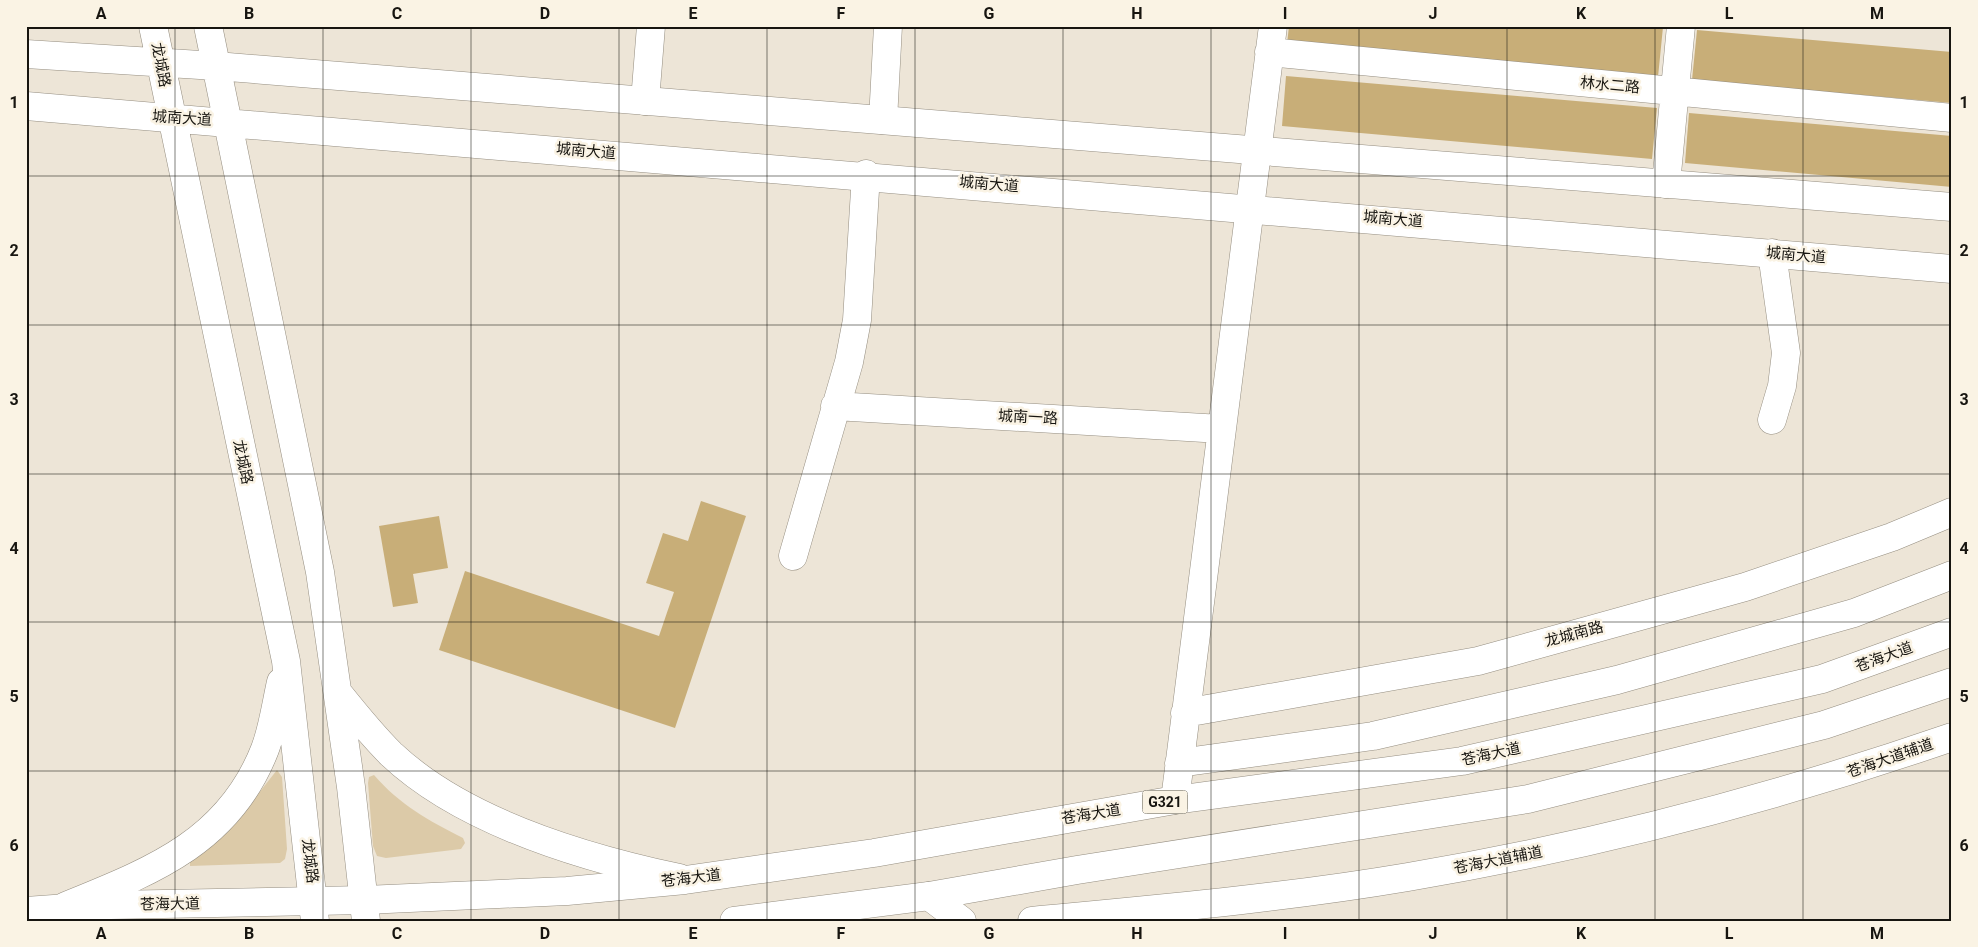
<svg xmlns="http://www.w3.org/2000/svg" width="1978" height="947" viewBox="0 0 1978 947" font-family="Roboto,'Noto Sans SC',sans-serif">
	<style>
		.green { fill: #dccaa8 }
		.building { fill: #c8ae78 }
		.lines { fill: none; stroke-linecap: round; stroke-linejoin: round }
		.minor-casing { stroke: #958e81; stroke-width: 29 }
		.major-casing { stroke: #958e81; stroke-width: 29 }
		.highway-casing { stroke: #958e81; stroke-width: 29 }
		.minor { stroke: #fff; stroke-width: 28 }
		.major { stroke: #fff; stroke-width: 28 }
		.highway { stroke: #fff; stroke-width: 28 }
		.grid { fill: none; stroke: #171510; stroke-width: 1; stroke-opacity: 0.55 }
		.labels { text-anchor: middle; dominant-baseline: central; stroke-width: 5; stroke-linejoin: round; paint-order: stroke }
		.shield { fill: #faf3e4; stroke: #5b5850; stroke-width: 1 }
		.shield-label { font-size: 14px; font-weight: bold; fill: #171510 }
		.street-label { font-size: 15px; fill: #171510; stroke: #faf3e4 }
		.neatline { fill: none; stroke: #171510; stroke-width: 2 }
		.grid-label { font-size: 16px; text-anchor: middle; font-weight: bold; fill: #171510 }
	</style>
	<rect width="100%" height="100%" fill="#ede5d7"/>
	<path class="green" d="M277 770 282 777 287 849 285 859 280 863 190 866V860L228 832Z
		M374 775C399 804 429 821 463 838L465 843 461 849 386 858 377 856 373 846 368 783 369 777Z"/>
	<path class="building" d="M1289 26H1658L1663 27 1658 77 1287 44Z
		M1697 30 1952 52V103L1692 80Z
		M1286 76 1657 108 1652 159 1282 126Z
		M1689 113 1952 136V187L1685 163Z
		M701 501 746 516 675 728 439 650 465 571 659 636 674 592 646 583 663 533 688 541Z
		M439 516 448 568 413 574 418 603 393 607 379 526Z"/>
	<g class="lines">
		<defs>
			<path id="minor" d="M1269 52 1952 118
				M645 101 651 26
				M883 120 888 26
				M1666 184 1681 26
				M835 406 1221 429
				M1772 420 1782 386 1786 353 1772 253
				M793 556 849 362 857 320 866 174
				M1185 713 1478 661 1745 587 1892 537 1952 512
				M1179 763 1373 736 1617 680 1854 613 1952 575
				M1175 800 1273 26
				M929 896 962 921
				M1032 921C1158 909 1284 898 1408 877 1592 846 1775 798 1952 737"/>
			<path id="major" d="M153 26 286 661 315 921
				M208 26 320 572 351 787 366 921
				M26 54 216 66 1952 207
				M26 106C668 158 1310 212 1952 269
				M339 694C355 714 372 735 391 754 463 822 585 858 679 878
				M66 906C152 871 229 842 265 749 273 728 276 704 281 682"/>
			<path id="highway" d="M26 911 110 905 365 900 567 891 685 880 874 853 1175 800 1462 761 1822 679 1952 632
				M734 921 929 896 1077 870 1528 799 1824 725 1952 682"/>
		</defs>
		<use href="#minor" class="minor-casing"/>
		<use href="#major" class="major-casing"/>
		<use href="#highway" class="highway-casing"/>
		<use href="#minor" class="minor"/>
		<use href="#major" class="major"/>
		<use href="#highway" class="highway"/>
	</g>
	<path class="grid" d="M175 26V921M323 26V921M471 26V921M619 26V921M767 26V921M915 26V921M1063 26V921M1211 26V921M1359 26V921M1507 26V921M1655 26V921M1803 26V921M26 176H1952M26 325H1952M26 474H1952M26 622H1952M26 771H1952"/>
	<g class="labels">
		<rect class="shield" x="1142.5" y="790.5" width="45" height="23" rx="4"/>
		<g class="shield-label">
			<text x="1165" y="802">G321</text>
		</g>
		<g class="street-label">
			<text transform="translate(161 65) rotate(79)">龙城路</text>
			<text transform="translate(1610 85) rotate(5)">林水二路</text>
			<text transform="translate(182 118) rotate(4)">城南大道</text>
			<text transform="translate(586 151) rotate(5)">城南大道</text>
			<text transform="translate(989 184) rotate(5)">城南大道</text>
			<text transform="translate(1393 219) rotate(5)">城南大道</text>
			<text transform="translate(1796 255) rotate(5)">城南大道</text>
			<text transform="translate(1028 417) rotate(3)">城南一路</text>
			<text transform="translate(243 462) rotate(78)">龙城路</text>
			<text transform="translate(1574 634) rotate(-15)">龙城南路</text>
			<text transform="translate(1884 657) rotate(-20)">苍海大道</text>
			<text transform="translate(1491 754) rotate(-12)">苍海大道</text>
			<text transform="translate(1890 758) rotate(-19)">苍海大道辅道</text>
			<text transform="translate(1091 814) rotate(-9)">苍海大道</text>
			<text transform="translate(1498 860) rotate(-11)">苍海大道辅道</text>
			<text transform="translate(310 861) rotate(83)">龙城路</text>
			<text transform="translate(691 878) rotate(-7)">苍海大道</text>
			<text transform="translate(170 904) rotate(-1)">苍海大道</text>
		</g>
	</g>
	<rect width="1978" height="947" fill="none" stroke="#faf3e4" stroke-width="55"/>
	<rect x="28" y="28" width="1922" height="892" class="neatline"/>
	<g class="grid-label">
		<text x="101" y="19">A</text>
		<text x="249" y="19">B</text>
		<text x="397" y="19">C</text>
		<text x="545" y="19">D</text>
		<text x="693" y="19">E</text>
		<text x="841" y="19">F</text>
		<text x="989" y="19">G</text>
		<text x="1137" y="19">H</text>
		<text x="1285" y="19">I</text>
		<text x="1433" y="19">J</text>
		<text x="1581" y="19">K</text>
		<text x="1729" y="19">L</text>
		<text x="1877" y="19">M</text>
		<text x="14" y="108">1</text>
		<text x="1964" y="108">1</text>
		<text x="14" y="256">2</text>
		<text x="1964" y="256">2</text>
		<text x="14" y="405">3</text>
		<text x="1964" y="405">3</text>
		<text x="14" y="554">4</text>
		<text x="1964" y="554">4</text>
		<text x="14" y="702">5</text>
		<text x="1964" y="702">5</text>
		<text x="14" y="851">6</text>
		<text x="1964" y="851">6</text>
		<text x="101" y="939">A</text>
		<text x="249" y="939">B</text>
		<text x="397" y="939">C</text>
		<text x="545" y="939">D</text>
		<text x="693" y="939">E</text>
		<text x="841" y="939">F</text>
		<text x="989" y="939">G</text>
		<text x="1137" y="939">H</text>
		<text x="1285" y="939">I</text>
		<text x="1433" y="939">J</text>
		<text x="1581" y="939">K</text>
		<text x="1729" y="939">L</text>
		<text x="1877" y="939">M</text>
	</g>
</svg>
